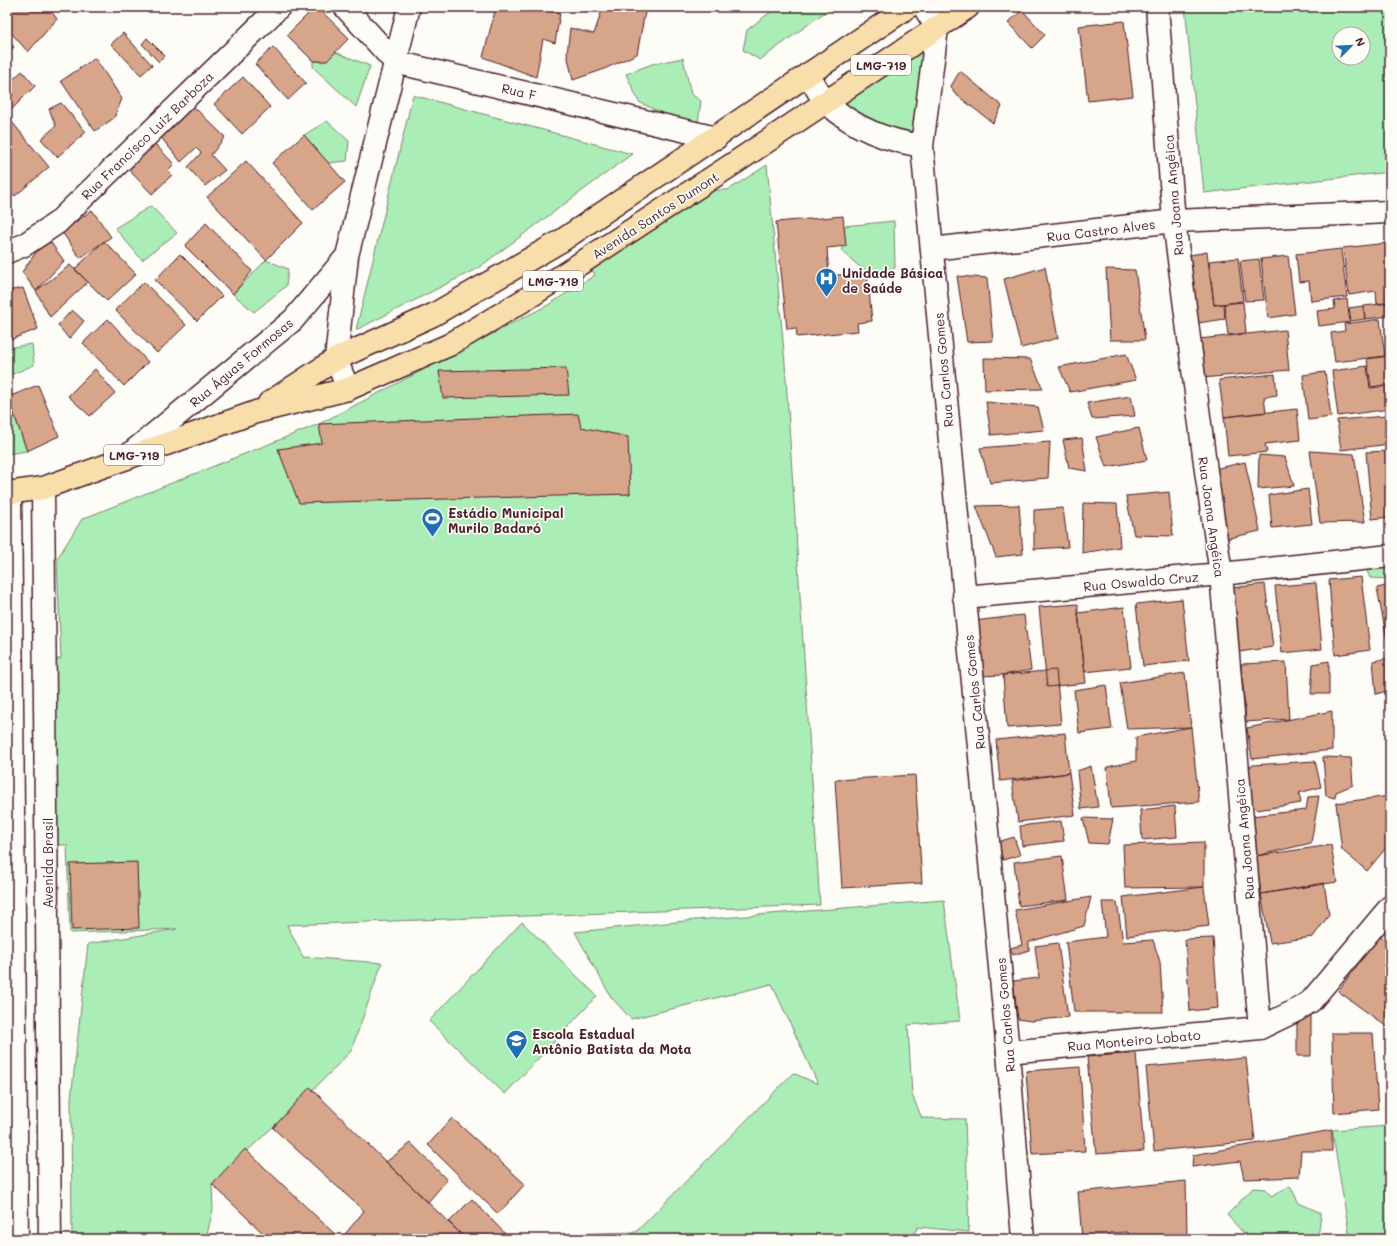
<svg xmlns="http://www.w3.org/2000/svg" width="1397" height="1246" viewBox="0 0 1397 1246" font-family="Mali,sans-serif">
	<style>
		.green { fill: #abedb6; stroke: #7a8670; fill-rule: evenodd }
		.building { fill: #d7a58a; stroke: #4a1f2b }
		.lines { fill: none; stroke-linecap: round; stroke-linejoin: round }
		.minor-casing { stroke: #4a1f2b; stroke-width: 25 }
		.secondary-casing { stroke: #4a1f2b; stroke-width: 25 }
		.primary-casing { stroke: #4a1f2b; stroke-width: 25 }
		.minor { stroke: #fdfcf7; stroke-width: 22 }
		.secondary { stroke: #fdfcf7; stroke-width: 22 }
		.primary { stroke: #f8deab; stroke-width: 22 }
		.labels { text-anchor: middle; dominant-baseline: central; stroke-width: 3.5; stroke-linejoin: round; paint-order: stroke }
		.shield { fill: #fdfcf7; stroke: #806168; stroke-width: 1 }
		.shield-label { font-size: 12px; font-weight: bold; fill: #4a1f2b }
		.street-label { font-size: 13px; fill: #4a1f2b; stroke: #fdfcf7 }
		.poi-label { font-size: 13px; font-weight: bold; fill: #4a1f2b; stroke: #fdfcf7; text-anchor: start }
	</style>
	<rect width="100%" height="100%" fill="#fdfcf7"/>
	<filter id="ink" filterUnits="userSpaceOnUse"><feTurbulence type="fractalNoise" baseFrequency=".025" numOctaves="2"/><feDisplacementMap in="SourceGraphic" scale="8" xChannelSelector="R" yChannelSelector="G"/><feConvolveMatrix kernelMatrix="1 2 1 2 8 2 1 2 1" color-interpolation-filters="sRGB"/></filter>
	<g filter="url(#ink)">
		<path class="green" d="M777 7H832L760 60 743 50 747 30Z
			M1185 7H1390V172L1204 193ZM1339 34H1363V58H1339Z
			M931 39 919 140 891 136 834 102Z
			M335 52 370 66 356 107 313 67V61H327Z
			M683 58 691 94 701 101 698 123 668 116 639 102 626 74 652 64Z
			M413 95 632 154 478 268 356 330Z
			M327 121 349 141 347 161 328 163 304 135Z
			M767 165 785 363 820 905 287 925 303 957 382 963 351 1051 321 1082 212 1184 213 1209 206 1239H72L71 1099 88 944 177 929 70 933 67 845H57L53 659H61L57 559 82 519 319 424 548 305 595 275 586 259 692 190H728Z
			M151 206 177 233 142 260 115 228Z
			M894 221 895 268C868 281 862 268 842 251L845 242 844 226Z
			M266 260 288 269 286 286 254 312 233 294Z
			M32 344 34 365 8 376V397L27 451 7 454V348Z
			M1390 562V579L1370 578 1364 564Z
			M944 900 960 1021 908 1025 912 1095 922 1118 965 1119 969 1232 918 1227 911 1239H566L564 1234 636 1232 793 1073 818 1084 772 984 631 1019 611 997 575 932 696 920Z
			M522 922 597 996 505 1094 429 1021Z
			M1390 1126V1239L1350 1238 1332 1130Z
			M1290 1186 1299 1203 1321 1213 1318 1239H1259L1247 1237 1227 1215 1253 1188 1265 1189 1271 1196Z"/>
		<path class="building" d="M7 7H48L57 19 28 52 7 28Z
			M315 7H317L349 38 327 61H313L287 35Z
			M496 7H550L549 10 560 13 555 43 543 39 536 77 483 57Z
			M603 7H646L637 54 602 70 573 80 567 54 570 28 594 34Z
			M1022 10 1045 35 1032 48 1008 23Z
			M1124 21 1133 96 1088 101 1079 26Z
			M123 33 152 65 141 75 111 44Z
			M147 38 165 56 159 62 142 44Z
			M7 40 14 47 7 54Z
			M273 47 306 83 288 100 255 64Z
			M95 58 122 99 114 118 95 131 61 81Z
			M22 71 35 86 7 114V85Z
			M960 71 1002 106 993 123 954 93 951 86Z
			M243 77 270 107 242 134 214 104Z
			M61 103 86 132 57 157 41 139 56 126 49 109Z
			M191 104 225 137 211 155 225 170 205 186 188 167 201 153 196 148 181 162 159 135Z
			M12 122 49 167 15 196 7 187V126Z
			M304 135 345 182 313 210 272 163Z
			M154 143 174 164 168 170 172 175 152 194 127 168Z
			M246 161 303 223 266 260 207 197Z
			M92 210 111 237 80 258 62 232Z
			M843 216 846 246 827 248 829 276 867 272 872 321 857 323 858 331 797 337 796 328 787 329 776 222Z
			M206 223 252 271 233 294 185 246Z
			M47 237 64 261 36 291 22 272Z
			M104 241 136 274 107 301 75 269Z
			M1387 243 1390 261V302L1377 304 1376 291 1349 295 1343 248Z
			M1341 249 1347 297 1311 301 1309 281 1299 282 1296 254Z
			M1207 252 1214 305 1224 304 1225 319 1198 323 1190 255Z
			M180 254 222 296 197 321 155 280Z
			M1288 256 1295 314 1268 318 1261 259Z
			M1238 258 1243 301 1214 305 1209 261Z
			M1259 259 1264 300 1245 301 1240 261Z
			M70 265 88 282 50 317 36 291Z
			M1045 267 1058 338 1021 348 1004 279Z
			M1106 269 1135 270 1145 340H1110Z
			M957 276 987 278 993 341 967 342Z
			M144 282 186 325 157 353 115 310Z
			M23 288 38 329 7 341V291Z
			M1347 299 1350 322 1319 326 1317 311 1335 309 1334 301Z
			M1243 302 1246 333 1228 335 1224 304Z
			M1390 303V316L1365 319 1364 306Z
			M1363 306 1365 319 1351 321 1349 308Z
			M72 310 84 321 69 339 58 325Z
			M108 319 148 362 124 386 83 343Z
			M1380 319 1385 356 1335 362 1331 333 1345 331 1344 324Z
			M1285 330 1289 370 1202 378 1199 339Z
			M1126 354 1136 380 1070 392 1059 367Z
			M1389 356 1390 384 1371 387 1367 359Z
			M984 358 1030 359 1043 389 985 390Z
			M1367 366 1370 388 1387 386 1390 409 1338 416 1332 371Z
			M566 368 569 395 443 398 439 371Z
			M95 369 115 393 90 416 68 396Z
			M1325 372 1331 417 1308 420 1303 375Z
			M1275 374 1277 395 1264 397 1266 412 1224 417 1219 380Z
			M38 385 59 436 27 451 8 397Z
			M1131 396 1135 416 1092 419 1087 403Z
			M986 402 1038 407 1044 430 991 435Z
			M1297 409 1300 440 1265 444 1267 452 1228 456 1224 417Z
			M578 414 581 427 628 437 630 494 299 503 278 449 322 443 319 424Z
			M1386 416 1390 431V444L1341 450 1337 420Z
			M1139 428 1147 460 1106 467 1096 437Z
			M1082 438 1087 471 1069 468 1063 440Z
			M1050 442 1048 478 990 483 980 448Z
			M1310 451 1354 454 1365 522 1320 523Z
			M1390 451V517L1372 519 1366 452Z
			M1259 455 1285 457 1294 486 1258 489Z
			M1245 462 1260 531 1221 540 1206 471Z
			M1308 489 1312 524 1272 528 1269 495Z
			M1169 492 1173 536 1134 535 1126 496Z
			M1083 503 1117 504 1120 547 1082 553Z
			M1019 505 1023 554 996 557 976 506Z
			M1063 508 1068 547 1034 549V510Z
			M1361 577 1370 650 1335 655 1329 580Z
			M1316 583 1322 649 1282 653 1275 586Z
			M1265 584 1273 647 1239 652 1231 588Z
			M1390 585V640H1387L1377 588Z
			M1182 599 1189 661 1143 666 1136 604Z
			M1078 604V613L1086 683 1047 687 1039 607Z
			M1124 607 1131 667 1085 672 1078 613Z
			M1024 615 1031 670 1003 675 981 676 974 621Z
			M1390 658V690L1376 694 1373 661Z
			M1329 661V694H1311L1313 664Z
			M1286 662 1289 719 1246 722 1241 664Z
			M1056 670 1061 724 1007 728 1003 675Z
			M1185 673 1191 727 1127 729 1120 683Z
			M1106 685 1112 729 1079 733 1074 690Z
			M1332 711V750L1252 759 1247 728Z
			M1191 727 1199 802 1111 808 1107 767 1136 761V737Z
			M1065 733 1069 773 1000 781 996 740Z
			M1323 757 1351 758 1353 785 1336 792 1335 798 1326 796Z
			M1315 761 1321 787 1299 793 1301 803 1257 810 1246 796 1243 772 1253 765Z
			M1091 766 1098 807 1081 809 1077 771Z
			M1069 773 1075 815 1018 822 1012 781Z
			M915 775 922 883 842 888 835 780Z
			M1319 796 1311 843 1256 856 1251 816 1306 810 1308 797Z
			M1390 796V843L1367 871 1342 850 1336 803Z
			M1175 806 1177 837 1142 840 1140 810Z
			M1083 818 1113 819 1108 844 1089 843Z
			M1061 821 1064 841 1022 846 1020 826Z
			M1014 837 1020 855 1003 860 998 842Z
			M1204 842V887L1125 888 1123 845Z
			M1331 845 1337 882 1261 894 1256 856Z
			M1062 856 1068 900 1019 906 1014 862Z
			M137 862 139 928 72 930 70 864Z
			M1324 883 1329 915 1313 937 1270 943 1261 894Z
			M1204 887 1209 926 1127 936 1123 897Z
			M1091 897 1084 926 1029 942V950L1013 955 1010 948 1022 945 1015 910Z
			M1102 902H1117L1123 942 1153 940 1160 962 1163 1012H1074L1066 942 1106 937Z
			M1379 936 1390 944V1023L1387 1027 1338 991Z
			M1213 938 1218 1008 1190 1011 1185 939Z
			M1058 943 1068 1017 1031 1021 1018 1019 1013 981 1039 978 1035 946Z
			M1311 1001V1056H1297V1010Z
			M1332 1033H1373L1378 1109 1334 1113Z
			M1136 1053 1144 1151 1096 1154 1087 1057Z
			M1246 1058 1255 1141 1154 1151 1146 1067Z
			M1080 1067 1085 1151 1032 1154 1026 1071Z
			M310 1087 386 1162 466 1239H341L364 1211 273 1128Z
			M452 1118 525 1184 498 1214 428 1145Z
			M1332 1130V1151H1301L1299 1177 1244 1179 1240 1161 1192 1167 1193 1155Z
			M411 1143 447 1180 428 1202 386 1162Z
			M245 1149 340 1239H341H269L212 1184Z
			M1186 1181 1187 1239H1128V1232L1109 1233V1239H1082L1078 1192Z
			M472 1199 510 1239H466L449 1222Z"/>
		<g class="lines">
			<defs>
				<path id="minor" d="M345 7 395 62 716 138
					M1157 7 1174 221 1206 471 1221 574 1260 1028
					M932 249 1174 221 1390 212
					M7 252 24 245 57 223 279 7
					M348 389 336 359 347 256 409 7
					M125 458 293 320 347 256
					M43 488 50 1239
					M10 493 17 1239
					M964 597 1221 574 1390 556
					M1008 1052 1260 1028 1297 1010 1311 1001 1390 907"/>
				<path id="secondary" d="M924 7 937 28 922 146 1008 1052 1023 1239
					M808 74C814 83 819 96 827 103 855 129 886 140 922 146"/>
				<path id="primary" d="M269 403 336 359 433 315 561 241 908 7
					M7 493 43 488 256 412 348 389 449 345 526 299 733 164 968 7"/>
			</defs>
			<use href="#minor" class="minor-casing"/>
			<use href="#secondary" class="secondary-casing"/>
			<use href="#primary" class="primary-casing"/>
			<use href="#minor" class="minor"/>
			<use href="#secondary" class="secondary"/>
			<use href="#primary" class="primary"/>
		</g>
	</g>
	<defs>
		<symbol id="hospital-pin" viewBox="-11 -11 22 30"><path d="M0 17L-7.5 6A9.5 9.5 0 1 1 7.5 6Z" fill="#1f6fb2" stroke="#fdfcf7"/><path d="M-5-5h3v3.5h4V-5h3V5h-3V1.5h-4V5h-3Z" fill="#fff"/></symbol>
		<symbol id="stadium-pin" viewBox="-11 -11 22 30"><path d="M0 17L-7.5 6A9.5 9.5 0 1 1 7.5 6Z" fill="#1f6fb2" stroke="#fdfcf7"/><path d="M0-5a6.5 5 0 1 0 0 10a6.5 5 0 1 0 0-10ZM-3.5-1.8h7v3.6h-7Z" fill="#fff"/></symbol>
		<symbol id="school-pin" viewBox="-11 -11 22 30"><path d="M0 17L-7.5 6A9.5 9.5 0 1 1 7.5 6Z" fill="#1f6fb2" stroke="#fdfcf7"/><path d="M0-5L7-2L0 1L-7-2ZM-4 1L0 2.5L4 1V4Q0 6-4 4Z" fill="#fff"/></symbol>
	</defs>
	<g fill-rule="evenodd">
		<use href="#hospital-pin" x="814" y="266" width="25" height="34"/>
		<use href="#stadium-pin" x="420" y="506" width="25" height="34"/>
		<use href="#school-pin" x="504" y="1028" width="25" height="34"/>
	</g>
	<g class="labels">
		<g class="shield">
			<rect x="851" y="55" width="60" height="20" rx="3"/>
			<rect x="523" y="271" width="60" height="20" rx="3"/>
			<rect x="104" y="445" width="60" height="20" rx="3"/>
		</g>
		<g class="shield-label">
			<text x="881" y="65">LMG-719</text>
			<text x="553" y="281">LMG-719</text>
			<text x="134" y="455">LMG-719</text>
		</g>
		<g class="street-label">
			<text transform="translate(519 91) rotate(13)">Rua F</text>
			<text transform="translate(147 135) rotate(-44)">Rua Francisco Luiz Barboza</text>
			<text transform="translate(1173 195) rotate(-95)">Rua Joana Angéica</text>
			<text transform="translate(655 215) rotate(-33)">Avenida Santos Dumont</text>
			<text transform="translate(1101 230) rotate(-7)">Rua Castro Alves</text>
			<text transform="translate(241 362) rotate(-40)">Rua Águas Formosas</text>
			<text transform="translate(943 370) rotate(-95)">Rua Carlos Gomes</text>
			<text transform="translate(1212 517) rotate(82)">Rua Joana Angéica</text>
			<text transform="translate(1141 581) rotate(-5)">Rua Oswaldo Cruz</text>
			<text transform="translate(974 692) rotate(-96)">Rua Carlos Gomes</text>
			<text transform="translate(1244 839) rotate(-95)">Rua Joana Angéica</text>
			<text transform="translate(47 863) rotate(-90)">Avenida Brasil</text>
			<text transform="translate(1005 1015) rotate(-95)">Rua Carlos Gomes</text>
			<text transform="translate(1134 1040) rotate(-5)">Rua Monteiro Lobato</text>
		</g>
		<g class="poi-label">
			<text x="842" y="272">Unidade Básica<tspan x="842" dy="15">de Saúde</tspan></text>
			<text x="448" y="512">Estádio Municipal<tspan x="448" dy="15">Murilo Badaró</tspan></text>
			<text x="532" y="1033">Escola Estadual<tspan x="532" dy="15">Antônio Batista da Mota</tspan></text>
		</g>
	</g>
	<rect width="1397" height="1246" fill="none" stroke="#fdfcf7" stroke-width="24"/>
	<rect x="12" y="12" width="1373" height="1222" fill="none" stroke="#4a1f2b" stroke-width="1.5" filter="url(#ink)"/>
	<g transform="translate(1351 46) rotate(66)"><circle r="19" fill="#fdfcf7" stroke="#b5a4a5"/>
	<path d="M0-3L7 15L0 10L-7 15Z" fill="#1f6fb2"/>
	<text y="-6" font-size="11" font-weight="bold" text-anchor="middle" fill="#4a1f2b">N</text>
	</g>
</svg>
